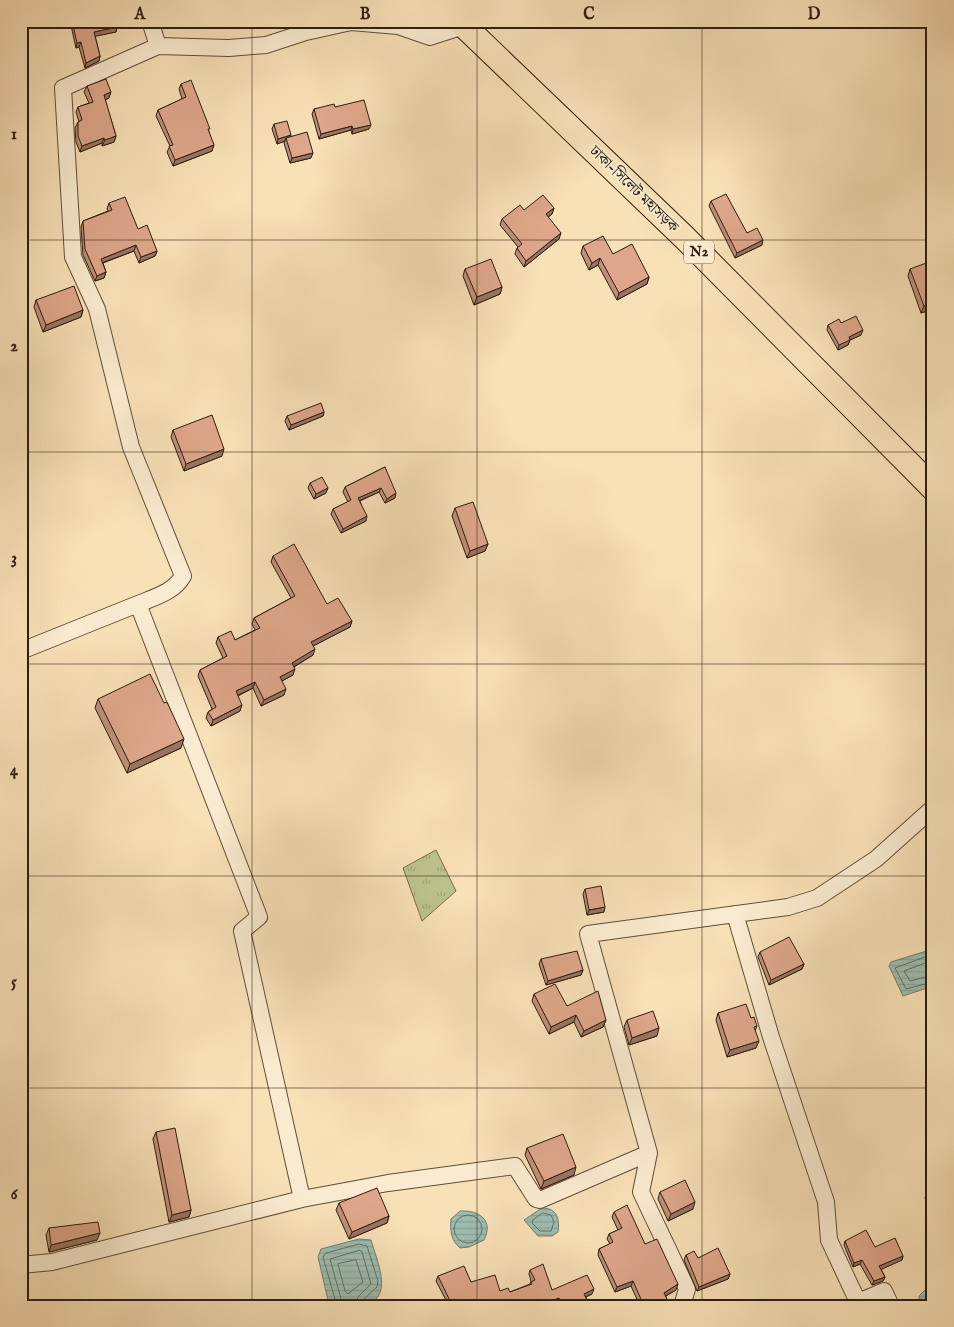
<svg xmlns="http://www.w3.org/2000/svg" width="954" height="1327" viewBox="0 0 954 1327" font-family="'IM FELL English','Noto Serif Bengali',serif">
	<style>
		.grass { fill: url(#grass-tufts); stroke: #747050 }
		.water { fill: url(#water-rules); stroke: #6f7d70 }
		.lines { fill: none; stroke-linecap: round; stroke-linejoin: round }
		.shore { stroke: #646e60; stroke-width: 1 }
		.minor-casing { stroke: #5e4e3a; stroke-width: 18 }
		.highway-casing { stroke: #2b1e11; stroke-width: 26 }
		.minor { stroke: #faebd0; stroke-width: 16 }
		.highway { stroke: #f8e0b7; stroke-width: 24 }
		.wall { fill: #bf8f77; stroke: #2b1e11 }
		.shaded-wall { fill: #9b7461; stroke: #2b1e11 }
		.building { fill: #dea68a; stroke: #2b1e11 }
		.grid { fill: none; stroke: #2b1e11; stroke-width: 1; stroke-opacity: 0.55 }
		.labels { text-anchor: middle; dominant-baseline: central; stroke-width: 4; stroke-linejoin: round; paint-order: stroke }
		.shield { fill: #faebd0; stroke: #695c4a; stroke-width: 1 }
		.shield-label { font-size: 14px; font-weight: bold; fill: #2b1e11 }
		.street-label { font-size: 15px; fill: #2b1e11; stroke: #faebd0 }
		.neatline { fill: none; stroke: #2b1e11; stroke-width: 2 }
		.grid-label { font-size: 16px; text-anchor: middle; font-weight: bold; fill: #2b1e11 }
	</style>
	<defs>
		<pattern id="grass-tufts" width="24" height="20" patternUnits="userSpaceOnUse" patternTransform="scale(1.25)"><rect width="24" height="20" fill="#bcc28f"/><path d="M3 7l-1-3M5 7V3M7 7l1-3M15 17l-1-3M17 17v-4M19 17l1-3" fill="none" stroke="#a2a67a"/></pattern>
		<pattern id="water-rules" width="6" height="5" patternUnits="userSpaceOnUse" patternTransform="scale(1.25)"><rect width="6" height="5" fill="#9dbdb0"/><path d="M0 2.5h6" fill="none" stroke="#87a296"/></pattern>
	</defs>
	<rect width="100%" height="100%" fill="#f8e0b7"/>
	<filter id="stains"><feTurbulence type="fractalNoise" baseFrequency=".004" numOctaves="4"/><feColorMatrix values="0 0 0 0 .2 0 0 0 0 .09 0 0 0 0 .02 0 0 0 .5 -.17"/></filter>
	<radialGradient id="worn" r=".72"><stop offset=".6" stop-color="#630" stop-opacity="0"/><stop offset="1" stop-color="#630" stop-opacity=".3"/></radialGradient>
	<path class="grass" d="M436 850 456 891 422 921 403 868Z"/>
	<path class="water" d="M933 949V986L903 996 889 966 891 962Z
		M542 1208C557 1208 560 1219 558 1232L552 1236H538L524 1220Z
		M460 1211C479 1210 494 1220 484 1240L469 1247 460 1248C451 1240 450 1232 451 1219Z
		M359 1239 371 1240C377 1262 396 1300 361 1306 352 1307 342 1306 333 1306L328 1300 318 1257 321 1249Z
		M933 1282V1306H920L919 1296Z"/>
	<g class="lines">
		<path class="shore" d="M933 954 895 968 906 989 933 982
			M933 960 904 971 910 981 933 975
			M543 1213 551 1215 554 1222 551 1231H540L532 1223 533 1220Z
			M454 1229a14 14 0 1 1 28 0a14 14 0 1 1-28 0Z
			M356 1260 363 1282 348 1294 345 1291 338 1264Z
			M337 1306 323 1257 326 1253 359 1244 367 1246 378 1281 377 1287 363 1300 362 1306
			M343 1306 330 1259 360 1250 362 1252 371 1284 358 1297 355 1306"/>
		<defs>
			<path id="minor" d="M150 21 158 46
				M21 651 138 604
				M735 914 771 1037 826 1202 829 1240 858 1302 884 1291 891 1306
				M302 1199 242 931 259 917 138 604C155 597 174 592 183 576L131 447 97 309 73 257 63 88 158 46 229 48 266 45 306 32 351 22 398 26 430 37 464 26
				M21 1265 52 1262 302 1199 388 1183 515 1166 536 1199 540 1200 649 1153
				M682 1306 687 1289 641 1192 649 1153 588 934 788 907 817 898 876 859 933 808"/>
			<path id="highway" d="M459 21 684 237 933 488"/>
		</defs>
		<use href="#minor" class="minor-casing"/>
		<use href="#highway" class="highway-casing"/>
		<use href="#minor" class="minor"/>
		<use href="#highway" class="highway"/>
	</g>
	<path class="wall" d="M70 21H116L117 27 116 32 95 36 100 56 99 61 85 68 79 47 76 48Z
		M181 84 209 132 212 151 173 166 167 152 170 146 156 116 158 110 182 99 179 89Z
		M87 86 109 98 105 100 116 136 114 142 102 146V143L80 152 76 142 75 128 78 122H79L76 112 78 107 89 103 84 92Z
		M335 107 369 129 352 134 351 130 319 139 312 114 314 109Z
		M274 124 291 135 290 137 311 158 290 163 284 143 285 141 277 144 272 129Z
		M711 201 747 233 762 245 735 258 709 206Z
		M109 203 138 229 157 251 155 256 139 263 134 251 103 263 106 272 104 278 95 281 83 255 81 227 83 221 108 211 107 209Z
		M554 208 552 214 548 217 559 239 524 267 515 254 517 248 518 247 500 225 502 219 524 210Z
		M583 246 613 254 649 277 647 284 617 300 598 265 589 270 581 253Z
		M465 269 502 287 500 294 474 305 463 276Z
		M910 269 933 273V309L921 313 908 276Z
		M36 300 83 310 81 317 43 332 34 307Z
		M841 323 861 335 850 340 848 345 838 350 827 330 828 325Z
		M324 412 323 416 289 430 285 421 287 416Z
		M173 430 222 456 184 471 171 437Z
		M385 467 395 498 385 503 379 492 360 501 366 521 341 533 331 514 333 509 348 502 343 492 345 487Z
		M310 483 326 493 314 499 308 488Z
		M455 508 488 544 485 551 467 558 452 516Z
		M273 556 327 604 352 621 350 627 313 646V655L294 667 293 675 282 681 284 695 261 706 253 688 238 696 240 711 211 726 206 718 208 712 212 709 198 676 200 670 223 658 216 643 218 637 235 640 255 630 252 624 254 618 291 598 271 562Z
		M98 699 181 748 127 773 95 708Z
		M585 889 604 912 587 915 583 894Z
		M760 952 804 964 802 969 769 985 758 957Z
		M541 959 583 970 581 975 546 985 539 964Z
		M534 994 606 1020 603 1027 581 1037 574 1022 549 1034 532 1001Z
		M718 1013 751 1018 757 1026 755 1031 756 1048 727 1057 716 1020Z
		M627 1020 657 1036 629 1045 624 1027Z
		M156 1132 191 1210 189 1217 169 1222 153 1139Z
		M527 1148 574 1175 541 1189 525 1155Z
		M933 1188V1214L925 1198 927 1191Z
		M660 1192 693 1209 668 1221 658 1199Z
		M339 1203 389 1216 387 1223 349 1239 336 1210Z
		M614 1212 645 1244 676 1290 666 1296 665 1304 663 1306H640L631 1286 615 1292 598 1255 599 1249 610 1244 607 1239 609 1234 618 1230 612 1217Z
		M49 1228 97 1240 49 1252 46 1235Z
		M845 1241 875 1247 903 1256 902 1260 881 1269 885 1277 883 1281 872 1285 860 1264 853 1267 844 1245Z
		M686 1255 698 1258 730 1274 728 1279 697 1291 684 1260Z
		M530 1270 552 1290 592 1294 586 1297 590 1306H567V1305L559 1306 557 1303 550 1306H449L436 1281 438 1276 471 1282 500 1291 510 1292 530 1284 531 1281 529 1274Z"/>
	<path class="shaded-wall" d="M117 27 116 32 92 37 94 32Z
		M81 42 79 47 76 48 77 43Z
		M100 56 99 61 85 68 86 63Z
		M111 92 109 98 102 101 104 95Z
		M371 125 369 129 352 134 353 129Z
		M352 126 351 130 319 139 321 134Z
		M291 135 289 140 286 138 285 141 277 144 278 139Z
		M116 136 114 142 102 146 105 140Z
		M104 138 102 143 80 152 82 146Z
		M214 145 212 151 173 166 175 160Z
		M313 153 311 158 290 163 292 158Z
		M554 208 552 214 544 220 546 214Z
		M561 233 559 239 524 267 526 261Z
		M763 240 762 245 735 258 737 253Z
		M136 245 134 251 99 264 101 259Z
		M157 251 155 256 139 263 141 257Z
		M600 258 598 265 589 270 592 263Z
		M106 272 104 278 95 281 97 276Z
		M649 277 647 284 617 300 619 293Z
		M502 287 500 294 474 305 477 297Z
		M933 303V309L921 313 924 306Z
		M83 310 81 317 43 332 46 325Z
		M863 330 861 335 850 340 848 345 838 350 839 345 849 337Z
		M324 412 323 416 289 430 291 425Z
		M224 449 222 456 184 471 186 464Z
		M328 488 326 493 314 499 316 494Z
		M381 488 379 492 356 502 358 498Z
		M396 493 395 498 385 503 387 499Z
		M367 516 366 521 341 533 343 529Z
		M488 544 485 551 467 558 470 551Z
		M352 621 350 627 309 648 311 642Z
		M26 632 24 639 21 640V635Z
		M315 649 313 655 290 669 292 663Z
		M295 669 293 675 278 683 280 677Z
		M255 682 253 688 234 697 236 691Z
		M286 689 284 695 261 706 264 700Z
		M242 705 240 711 211 726 213 720Z
		M184 739 181 748 127 773 130 764Z
		M605 907 604 912 587 915 589 910Z
		M804 964 802 969 769 985 771 980Z
		M583 970 581 975 546 985 548 981Z
		M576 1015 574 1022 549 1034 551 1027Z
		M606 1020 603 1027 581 1037 584 1031Z
		M659 1028 657 1036 629 1045 632 1038Z
		M759 1041 756 1048 727 1057 730 1050Z
		M576 1167 574 1175 541 1189 544 1181Z
		M695 1202 693 1209 668 1221 671 1214Z
		M191 1210 189 1217 169 1222 172 1215Z
		M389 1216 387 1223 349 1239 352 1232Z
		M100 1233 97 1240 49 1252 51 1245Z
		M903 1256 902 1260 878 1271 879 1266Z
		M862 1260 860 1264 853 1267 854 1263Z
		M730 1274 728 1279 697 1291 699 1287Z
		M885 1277 883 1281 872 1285 874 1281Z
		M633 1281 631 1286 615 1292 617 1287Z
		M678 1284 676 1290 662 1298 664 1293Z
		M594 1289 592 1294 582 1298 584 1294Z
		M559 1298 557 1303 550 1306H537Z
		M667 1299 665 1304 663 1306H653Z
		M569 1300 567 1305 560 1306 561 1303Z"/>
	<path class="building" d="M72 21H116L117 27 94 32 100 56 86 63 81 42 77 43Z
		M106 79 111 92 104 95 116 136 105 140 104 138 82 146 78 136V122L82 120 78 107 93 102 87 86Z
		M191 80 210 129H208L214 145 175 160 169 146 173 145 158 110 186 97 181 84Z
		M364 100 371 125 353 129 352 126 321 134 314 109 334 104 335 107Z
		M287 121 291 135 278 139 274 124Z
		M307 132 313 153 292 158 286 138Z
		M726 194 747 233 757 228 763 240 737 253 711 201Z
		M543 195 554 208 546 214 561 233 526 261 517 248 522 244 502 219 520 205 524 210Z
		M125 197 138 229 147 225 157 251 141 257 136 245 101 259 106 272 97 276 85 249 83 221 112 210 109 203Z
		M603 236 613 254 632 244 649 277 619 293 600 258 592 263 583 246Z
		M491 259 502 287 477 297 465 269Z
		M929 262 933 273V303L924 306 910 269Z
		M74 286 83 310 46 325 36 300Z
		M856 316 863 330 849 337 850 340 839 345 828 325 839 319 841 323Z
		M321 403 324 412 291 425 287 416Z
		M212 415 224 449 186 464 173 430Z
		M385 467 396 493 387 499 381 488 358 498 367 516 343 529 333 509 351 500 345 487Z
		M322 477 328 488 316 494 310 483Z
		M473 502 488 544 470 551 455 508Z
		M294 544 327 604 338 598 352 621 311 642 315 649 292 663 295 669 280 677 286 689 264 700 255 682 236 691 242 705 213 720 208 712 216 707 200 670 227 656 218 637 231 631 235 640 260 628 254 618 295 596 273 556Z
		M21 616 26 632 21 635Z
		M150 674 164 703 167 702 184 739 130 764 98 699Z
		M601 886 605 907 589 910 585 889Z
		M789 937 804 964 771 980 760 952Z
		M577 951 583 970 548 981 541 959Z
		M555 984 567 1006 598 991 606 1020 584 1031 576 1015 551 1027 534 994Z
		M746 1004 751 1018 754 1017 757 1026 754 1027 759 1041 730 1050 718 1013Z
		M653 1011 659 1028 632 1038 627 1020Z
		M175 1128 191 1210 172 1215 156 1132Z
		M563 1134 576 1167 544 1181 527 1148Z
		M685 1180 695 1202 671 1214 660 1192Z
		M377 1188 389 1216 352 1232 339 1203Z
		M933 1188V1203L927 1191Z
		M627 1205 645 1244 657 1239 678 1284 664 1293 667 1299 653 1306H644L633 1281 617 1287 599 1249 613 1242 609 1234 622 1228 614 1212Z
		M98 1222 100 1233 51 1245 49 1228Z
		M866 1230 875 1247 895 1238 903 1256 879 1266 885 1277 874 1281 862 1260 854 1263 845 1241Z
		M718 1248 730 1274 699 1287 686 1255 694 1251 698 1258Z
		M543 1264 552 1290 587 1275 594 1289 584 1294 590 1306H572L569 1300 561 1303 559 1298 537 1306H449L452 1305 438 1276 464 1266 471 1282 495 1275 500 1291 508 1288 510 1292 532 1284 531 1282 535 1280 530 1270Z"/>
	<path class="grid" d="M252 21V1306M477 21V1306M702 21V1306M21 240H933M21 452H933M21 664H933M21 876H933M21 1088H933"/>
	<g class="labels">
		<rect class="shield" x="684" y="240.5" width="30" height="23" rx="4"/>
		<g class="shield-label">
			<text x="699" y="252">N2</text>
		</g>
		<g class="street-label">
			<text transform="translate(634 189) rotate(44)">ঢাকা-সিলেট মহাসড়ক</text>
		</g>
	</g>
	<rect width="954" height="1327" fill="none" stroke="#f8e0b7" stroke-width="55"/>
	<rect x="28" y="28" width="898" height="1272" class="neatline"/>
	<g class="grid-label">
		<text x="140" y="19">A</text>
		<text x="365" y="19">B</text>
		<text x="589" y="19">C</text>
		<text x="814" y="19">D</text>
		<text x="14" y="139">1</text>
		<text x="14" y="351">2</text>
		<text x="14" y="563">3</text>
		<text x="14" y="775">4</text>
		<text x="14" y="987">5</text>
		<text x="14" y="1199">6</text>
	</g>
	<rect width="100%" height="100%" filter="url(#stains)"/>
	<rect width="100%" height="100%" fill="url(#worn)"/>
</svg>
